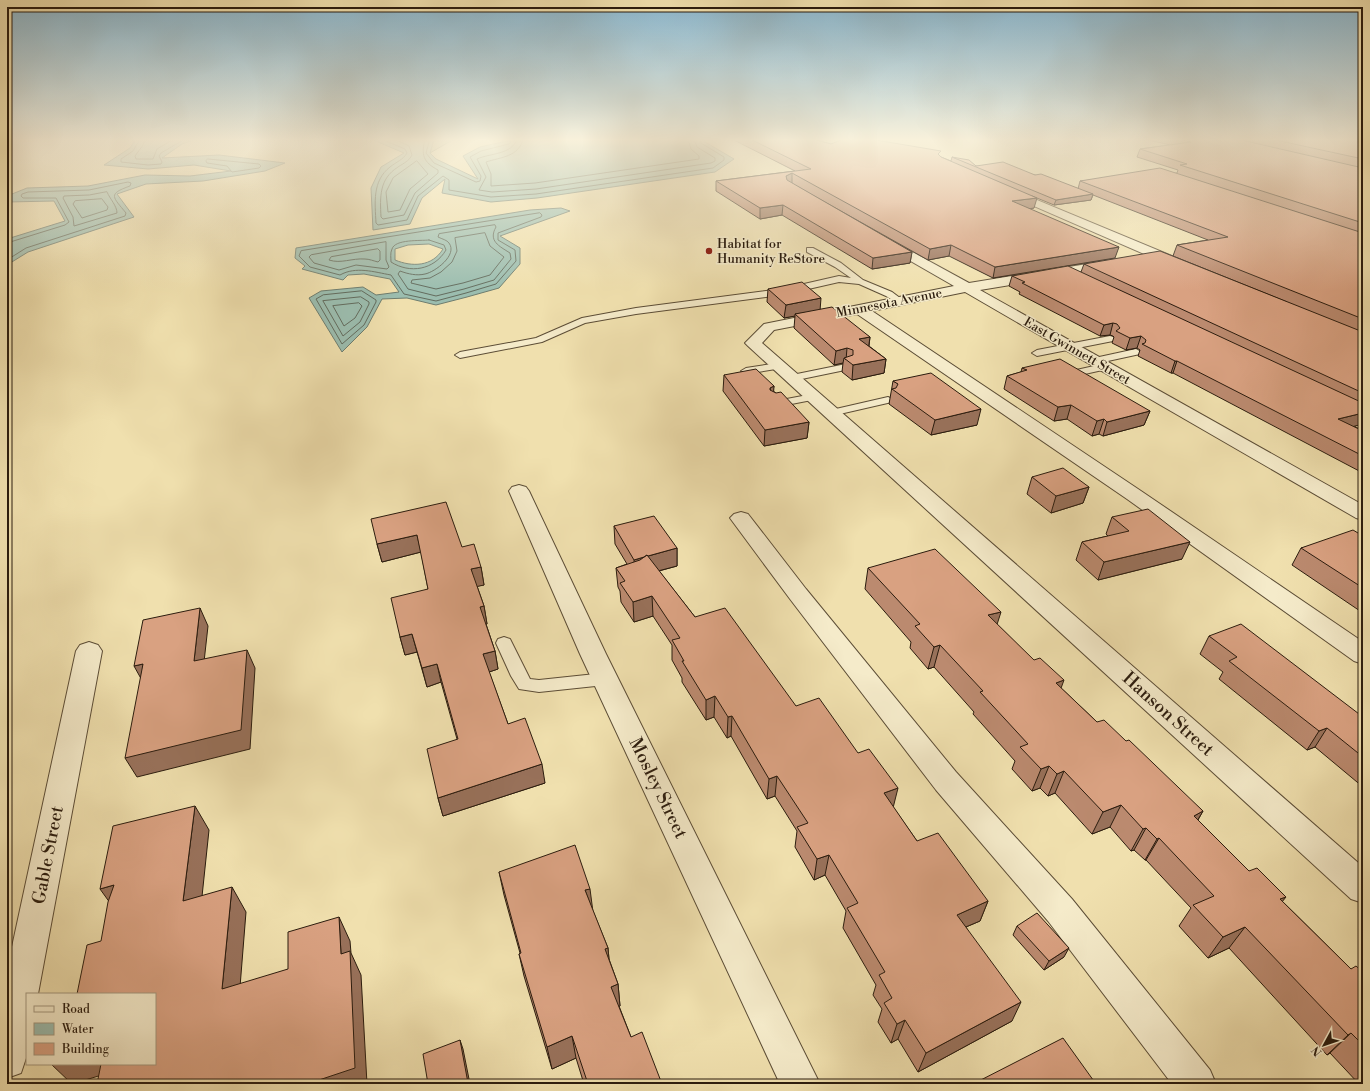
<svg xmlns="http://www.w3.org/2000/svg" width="1370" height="1091" viewBox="0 0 1370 1091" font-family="'Libre Bodoni',serif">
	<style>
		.green { fill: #bec187; stroke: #746e4a }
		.water { fill: #9bbdaf; stroke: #6e7d6f; fill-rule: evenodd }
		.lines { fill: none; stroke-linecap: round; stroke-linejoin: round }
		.shore { stroke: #636c5e; stroke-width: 1 }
		.lane-casing { stroke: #5c4d36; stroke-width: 2 }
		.street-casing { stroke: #5c4d36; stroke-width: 2 }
		.lane { fill: #f5ebca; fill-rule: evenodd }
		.street { fill: #f5ebca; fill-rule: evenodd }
		.wall { fill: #bb8a6f; stroke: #2b1c0e }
		.shaded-wall { fill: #98715a; stroke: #2b1c0e }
		.building { fill: #d9a181; stroke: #2b1c0e }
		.poi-dot { fill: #8f2418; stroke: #f5ebca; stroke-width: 1.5 }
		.labels { text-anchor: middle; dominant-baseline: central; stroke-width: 3; stroke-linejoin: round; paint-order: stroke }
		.far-poi-label { font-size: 13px; fill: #2b1c0e; stroke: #f5ebca; text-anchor: start }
		.far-street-label { font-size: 13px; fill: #2b1c0e; stroke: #f5ebca }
		.near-street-label { font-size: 18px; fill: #2b1c0e; stroke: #f5ebca }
	</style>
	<rect width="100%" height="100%" fill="#f0e0ae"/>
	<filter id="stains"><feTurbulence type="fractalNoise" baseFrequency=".005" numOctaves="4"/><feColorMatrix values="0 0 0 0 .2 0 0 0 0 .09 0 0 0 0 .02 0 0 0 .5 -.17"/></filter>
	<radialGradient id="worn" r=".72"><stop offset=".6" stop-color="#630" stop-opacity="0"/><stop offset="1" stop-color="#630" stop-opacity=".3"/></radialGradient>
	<path class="green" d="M434 139H454L430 153Z"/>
	<path class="water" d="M136 139H196L182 144 162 158 219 155 285 163 265 171 203 181 146 184 117 194 134 217 28 252 7 265V239L65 221 54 201 7 202V196L27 188 88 186 145 175 190 176 231 171 194 165 148 169 104 165 130 148Z
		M371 139H434L430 153 436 159 478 179 463 156 480 147 516 139H700L734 159 715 172 537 198 491 202 442 193 445 179 422 198 410 224 373 230 371 188 381 167 404 153Z
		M561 208 570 211 500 236 520 248V264L499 288 467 297 436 305 407 298 382 299 367 327 342 352 309 298 321 291 363 287 376 295 399 292 390 279 364 274 348 275 343 280 302 269 305 266 295 258 296 248 530 210ZM429 244 443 249C432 267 412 267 395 260V249L408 245Z"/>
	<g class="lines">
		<path class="shore" d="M140 139 133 151 121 159V162L148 165 161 164 162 162 159 156 161 153 185 139
			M145 139 143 145 135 156 136 159H153L157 149 174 139
			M381 139 405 149 407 153C403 160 396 162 390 167 372 181 375 203 376 223L378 225 407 220 418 196 443 176 449 180V190L491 197 536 194 713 168 724 160V157L701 143 699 139
			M394 139 409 146 412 155C409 161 404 163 398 167 379 179 380 197 381 217L383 219 404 215 415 193 438 173V170C423 162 421 155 425 139
			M430 139 426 153 434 163 476 182 480 181 481 176 470 157 481 151 509 144 512 139
			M517 139C512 155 490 153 477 159L486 177 479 190 492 192 536 189 711 163 715 161V158L697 147 694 139
			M523 139C519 157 501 157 486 162L491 174V186L535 183 699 159V156L691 149 688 139
			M208 159 259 164 261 166 259 168 232 172 227 166 207 163 206 161Z
			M417 161 428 174 410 189 400 210 388 212 386 192 393 178Z
			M107 192C110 199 117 206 117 213L74 226 73 217 63 198 64 196 89 195Z
			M102 199 108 207 107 210 82 218 73 204 75 201Z
			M540 213 542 215 541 217 498 233V240L515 250 516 261 496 284 466 293 436 301 404 294 391 275C374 272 356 266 340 275L310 267 299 256 301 251Z
			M495 225 496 227C488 241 499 246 510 253L511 259 494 280 464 289 436 296 408 289 398 274 400 271C408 274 417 276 425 274 435 272 458 255 449 243 447 240 442 239 438 237L439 234Z
			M485 233 490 246 504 257 490 275 463 283 436 289 411 283 412 280 430 278 441 272 452 262 457 251 455 238Z
			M429 240 444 245 446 250C434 270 410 274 391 262 391 258 390 253 392 249 395 239 420 241 429 240Z
			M386 242V260L389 267 387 269 356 265 339 270 314 263 309 257 311 255Z
			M7 243 65 225 69 222 56 198H23L21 196 22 194 28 192 89 190 128 182 131 183 130 186C107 194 113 197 126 213L125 216 26 248 7 260
			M378 249 380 251V260L378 262C374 261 369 259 365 259 352 258 341 264 329 260L331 257Z
			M362 291 376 300V302L364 325 342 344 316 299 323 295Z
			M361 297 369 302V304L360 322 343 336 323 301Z
			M359 303 362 306 355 318 344 326 333 306Z"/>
		<defs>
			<path id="lane" d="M807 248H813L841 263 863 280 892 292 904 301 899 304 886 296 859 284 839 282 782 295 636 314 585 323 542 342 460 358 455 355 460 352 536 338 582 318 636 308 782 289 839 276 851 278 835 267 807 252Z
				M1110 336 1113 337 1115 339 1113 341 1037 356 1032 353 1037 350Z
				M1136 349 1141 352 1140 354 1094 364 1089 361 1090 359Z
				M778 363 782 364 783 366 782 368 746 374 741 371 746 368Z
				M846 364 850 365 851 367 850 369 792 381 787 378 792 375Z
				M1103 364 1107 365 1108 367 1107 369 1067 378 1062 375 1063 373Z
				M813 394 818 397 817 399 776 407 770 404 776 401Z
				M888 397 894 400 892 402 831 416 827 415 825 413 827 411Z
				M504 637 510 639 530 679 539 680 605 673 611 675 613 679 611 683 605 685 539 692 519 689 511 676 496 643 498 639Z"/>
			<path id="street" d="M1008 188 1184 261 1185 264 1184 267H1174L1004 193 1003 191Z
				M885 237 969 283 1112 260 1117 261 1118 264 1117 267 1112 268 980 290 1363 505V520L1356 518 965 292 872 311 1141 491 1363 642V664L1354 661 1127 499 857 314 774 330 762 343 1363 867V903L1351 899 748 346 745 343 764 324 954 286 881 244 879 241 881 238Z
				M519 485 526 487 529 491 606 654 820 1084H780L580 654 509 491 512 487Z
				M741 512 748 514 806 589 956 772 1072 899 1210 1070 1216 1084H1172L1048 921 936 790 790 599 730 518 734 514Z
				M89 642 98 645 102 651 38 994H27V1055L21 1073 7 1078V970L76 651 80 645Z"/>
		</defs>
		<use href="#lane" class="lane-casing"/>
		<use href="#street" class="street-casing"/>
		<use href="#lane" class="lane"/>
		<use href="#street" class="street"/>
	</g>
	<path class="wall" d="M732 139H813L831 144 940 156 941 157 951 161 952 157 976 166 1035 175 1078 189 1080 181 1177 173 1178 170 1137 157 1140 149 1170 145 1145 139H1363V424L1354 426 1363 431V473L1173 373H1171L1138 356 1140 350 1137 348 1126 350 1112 343 1114 337 1113 336 1110 335 1100 336 1019 294 1020 292 1009 286 1012 276 1081 272 1084 264 1287 302 1173 256 1177 245 1208 240 1093 195 1091 200 1054 205 1032 196 1034 208 1029 209 1115 258 993 278 949 256 928 260 791 183 912 252 910 263 872 269 782 215 760 219 716 191V181L795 171Z
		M768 289 820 309 870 337 869 346 886 359 884 373 852 380 842 372 843 363 834 365 794 328 795 316 784 318 767 302Z
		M1022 368 1150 411 1144 425 1103 436 1099 434 1092 436 1067 419 1054 421 1004 389 1007 376 1021 372Z
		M724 375 774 386 773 391 776 393 809 422 807 438 764 446 723 391Z
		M893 381 977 425 931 435 889 404Z
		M1032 477 1089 487 1083 503 1051 513 1027 494Z
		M1112 517 1182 559 1098 580 1076 560 1082 542 1108 536 1106 534Z
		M614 526 677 548V566L659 571 695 617 796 706 893 807 917 841 988 901 980 921 966 927 1012 1021 918 1072 898 1039 891 1043 878 1022 882 1009 873 995 876 985 843 928 846 911 825 875 814 880 795 847 797 831 775 796 767 799 731 736 727 738 714 717 706 720 682 682V678L672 660V645L653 616 634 622 621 602 620 591 618 587 616 568 627 564 615 544Z
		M1363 536V613L1292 565 1301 548Z
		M377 544 462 547 481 567 484 585 477 586 484 606 487 624H486L495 651 498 669 489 672 508 724 545 783 443 816 438 798 457 739 441 682 427 687 417 652 405 655 400 637 428 589 421 552 382 562Z
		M868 568 997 624 1061 688 1097 722 1203 811 1198 820 1249 871 1286 897 1282 901 1351 969 1363 972V1084H1359L1330 1053 1327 1055 1229 948 1208 958 1179 926 1191 908 1146 860H1145L1134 850 1131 851 1110 827 1092 834 1055 793 1048 796 1040 788 1032 791 1012 769 1015 761 973 714 974 712 934 667 928 669 910 648 911 642 865 589Z
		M1209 636 1363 717V787L1315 747 1307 750 1219 679 1223 672 1200 654Z
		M499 872 593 911 608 948 609 959 618 984 620 1006H619L631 1037 662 1084H584L576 1058 552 1069 524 976 519 954 520 953 504 895Z
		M1017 926 1064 957 1044 970 1013 935Z"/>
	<path class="shaded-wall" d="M792 173V183L785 186 786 176Z
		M1093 194 1091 200 1054 205 1056 200Z
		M1037 198 1034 208 1010 212 1012 201Z
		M783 205 782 215 760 219V208Z
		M951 245 949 256 928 260 930 249Z
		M1119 247 1115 258 993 278 995 267Z
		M912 252 910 263 872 269 873 258Z
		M821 298 820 311 795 314V316L784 318 786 305Z
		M1113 323 1110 335 1100 336 1104 325Z
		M1141 336 1137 348 1126 350 1130 338Z
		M870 337 868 351 859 339Z
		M847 348 846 360 844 358 843 363 834 365 836 351Z
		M886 359 884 373 852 380 853 365Z
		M1175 361H1177L1173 373H1171Z
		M774 386 773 401 770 388Z
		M1071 405 1067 419 1054 421 1058 407Z
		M981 409 977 425 931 435 935 420Z
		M1150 411 1144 425 1103 436 1107 422Z
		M1363 413V424L1332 432 1338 419Z
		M1104 419 1099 434 1092 436 1097 421Z
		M809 422 807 438 764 446 765 430Z
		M1089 487 1083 503 1051 513 1056 496Z
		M417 535 421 552 382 562 377 544Z
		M1190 542 1182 559 1098 580 1104 562Z
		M677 548V566L635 577 634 560Z
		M481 567 484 585 475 587 471 569Z
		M652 596 653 616 634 622 633 602Z
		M484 606 487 624 483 625 480 607Z
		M200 608 208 626 202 680 194 661Z
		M1001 612 994 634 988 615Z
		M412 634 417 652 405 655 400 637Z
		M940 645 934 667 928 669 934 647Z
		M247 650 255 668 250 749 137 777 125 758Z
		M495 651 498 669 486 673 483 654Z
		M143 664 144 684 134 666Z
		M437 664 441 682 427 687 422 668Z
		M1064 680 1056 702V683Z
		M715 696 714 717 706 720V700Z
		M732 716 731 736 727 738 728 717Z
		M1327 728 1315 747 1307 750 1319 731Z
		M542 764 545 783 443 816 438 798Z
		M1049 766 1040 788 1032 791 1041 769Z
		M1064 771 1055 793 1048 796 1057 774Z
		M777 776 775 796 767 799 769 779Z
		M898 788 893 808 884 793Z
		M1121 805 1110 827 1092 834 1103 812Z
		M195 806 209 830 199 925 183 901Z
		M1203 811 1190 833 1194 816Z
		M1146 828 1134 850 1131 851 1143 829Z
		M1159 838 1146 860H1145L1157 839Z
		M829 855 825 875 814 880 817 859Z
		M114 885 118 914 100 889Z
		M232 887 246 912 238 1012 222 989Z
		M590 889 593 912 585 890Z
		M1286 897 1269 918 1280 899Z
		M988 901 980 921 949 934 957 915Z
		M339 917 350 941 351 953 361 975 367 1084H307L341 954Z
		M1245 927 1229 948 1208 958 1223 937Z
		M608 948 610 971 605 949Z
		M1069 948 1064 957 1044 970 1049 961Z
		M618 984 620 1006 614 1009 611 987Z
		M1021 1002 1012 1021 918 1072 926 1053Z
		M905 1020 898 1039 891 1043 897 1024Z
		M1351 1033 1330 1053 1327 1055 1348 1035Z
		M572 1036 576 1058 552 1069 547 1047Z
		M460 1040 463 1049 470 1084H466Z
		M51 1064H121L125 1068 72 1084Z"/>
	<path class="building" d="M750 139H813L831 144 843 139H870L941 151 938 154 941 157 1037 198 1012 201 1119 247 995 267 951 245 930 249 792 173 786 176 787 180 912 252 873 258 783 205 760 208 716 181 811 169Z
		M1178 139H1237L1363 168V170L1361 171 1362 174 1363 175V223L1180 165 1187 164 1140 149 1191 142Z
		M1271 139H1363V159Z
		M952 157 969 160 976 166 1003 162 1035 175 1041 174 1093 194 1056 200Z
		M1160 168 1363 233V319L1177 245 1228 237 1080 181Z
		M1160 251 1363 332V393L1084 264Z
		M1068 266 1363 403V413L1338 419 1363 431V456L1177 361H1175L1142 344 1145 343 1146 340 1141 336 1130 338 1116 331 1120 328 1117 324 1113 323 1104 325 1022 283 1025 282 1012 276Z
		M802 282 821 298 786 305 768 289Z
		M832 307 870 337 859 339 886 359 853 365 844 358 853 355V350L847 348 836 351 795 314Z
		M1060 359 1150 411 1107 422 1104 419 1097 421 1071 405 1058 407 1007 376 1027 370 1022 368Z
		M756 369 774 386 770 388V390L776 393 781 392 809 422 765 430 724 375Z
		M931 373 981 409 935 420 892 389 896 388 898 384 893 381Z
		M1063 468 1089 487 1056 496 1032 477Z
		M446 502 462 547 474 544 481 567 471 569 484 606 480 607 495 651 483 654 508 724 525 718 542 764 438 798 427 749 458 739 437 664 422 668 412 634 400 637 391 598 428 589 417 535 377 544 371 519Z
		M1148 509 1190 542 1104 562 1082 542 1129 531 1112 517Z
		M654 516 677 548 648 556 647 555 644 557 634 560 614 526Z
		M1353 530 1363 536V588L1301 548Z
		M935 549 1001 612 988 615 1034 660 1040 658 1064 680 1056 683 1097 722 1104 720 1126 741 1129 740 1203 811 1194 816 1249 871 1257 868 1286 897 1280 899 1351 969 1356 966 1363 972V1045L1351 1033 1348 1035 1245 927 1223 937 1193 905 1214 896 1159 838 1157 839 1146 828 1143 829 1121 805 1103 812 1064 771 1057 774 1049 766 1041 769 1020 747 1028 744 980 692 983 691 940 645 934 647 915 626 920 624 868 568Z
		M647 555 695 617 725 608 796 706 819 698 858 753 869 749 898 788 884 793 917 841 938 833 988 901 957 915 1021 1002 926 1053 905 1020 897 1024 884 1003 892 998 879 975 885 972 847 908 858 903 829 855 817 859 797 827 808 823 777 776 769 779 732 716 728 717 715 696 706 700 682 661H684L672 640 680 638 652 596 633 602 620 583 625 581 616 568 640 560Z
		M200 608 194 661 247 650 241 730 125 758 143 664 134 666 143 620Z
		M1241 624 1363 717V757L1327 728 1319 731 1229 661 1237 657 1209 636Z
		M195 806 183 901 232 887 222 989 288 969V932L339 917 341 954 350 951 355 1068 307 1084H97L101 1064H155V994H77L87 945 101 941 108 902 114 885 100 889 113 826Z
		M575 845 590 889 585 890 608 948 605 949 618 984 611 987 631 1037 642 1032 662 1084H588L572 1036 547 1047 519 954 521 953 499 872Z
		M1037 913 1069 948 1049 961 1017 926Z
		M1063 1038 1096 1084H973Z
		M460 1040 468 1083 466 1084H428L423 1054Z"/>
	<linearGradient id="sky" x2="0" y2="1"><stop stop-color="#89b8d1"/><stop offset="0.48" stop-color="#f8f1db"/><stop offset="1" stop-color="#f8f1db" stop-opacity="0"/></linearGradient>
	<rect width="1370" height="291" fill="url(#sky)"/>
	<circle class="poi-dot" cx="709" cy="251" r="4"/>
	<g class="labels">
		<g class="far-poi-label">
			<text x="717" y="244">Habitat for<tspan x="717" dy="15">Humanity ReStore</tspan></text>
		</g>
		<g class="far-street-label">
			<text transform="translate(889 303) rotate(-11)">Minnesota Avenue</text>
			<text transform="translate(1077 351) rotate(30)">East Gwinnett Street</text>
		</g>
		<g class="near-street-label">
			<text transform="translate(1168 714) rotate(42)">Hanson Street</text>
			<text transform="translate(658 788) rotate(64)">Mosley Street</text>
			<text transform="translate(48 855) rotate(-79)">Gable Street</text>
		</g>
	</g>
	<rect width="1370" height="1091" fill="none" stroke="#f0e0ae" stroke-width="24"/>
	<rect x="8" y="8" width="1354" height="1075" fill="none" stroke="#2b1c0e" stroke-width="2"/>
	<rect x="12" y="12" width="1346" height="1067" fill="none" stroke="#2b1c0e"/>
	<rect x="26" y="993" width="130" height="72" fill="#f5ebca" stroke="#a4987f"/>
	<rect x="34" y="1006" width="20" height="6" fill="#f5ebca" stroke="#a4987f"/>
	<text x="62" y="1013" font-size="12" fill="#2b1c0e">Road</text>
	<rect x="34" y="1023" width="20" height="12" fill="#9bbdaf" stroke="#a4987f"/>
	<text x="62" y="1033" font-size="12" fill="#2b1c0e">Water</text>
	<rect x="34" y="1043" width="20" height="12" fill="#d9a181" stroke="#a4987f"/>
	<text x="62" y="1053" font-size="12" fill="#2b1c0e">Building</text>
	<g transform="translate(1324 1045) rotate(230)" stroke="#f5ebca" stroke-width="3" paint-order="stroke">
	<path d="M0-3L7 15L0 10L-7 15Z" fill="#2b1c0e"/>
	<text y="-6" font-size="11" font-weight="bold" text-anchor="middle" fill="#2b1c0e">N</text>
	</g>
	<rect width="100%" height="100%" filter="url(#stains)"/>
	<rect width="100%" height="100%" fill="url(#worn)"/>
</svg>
